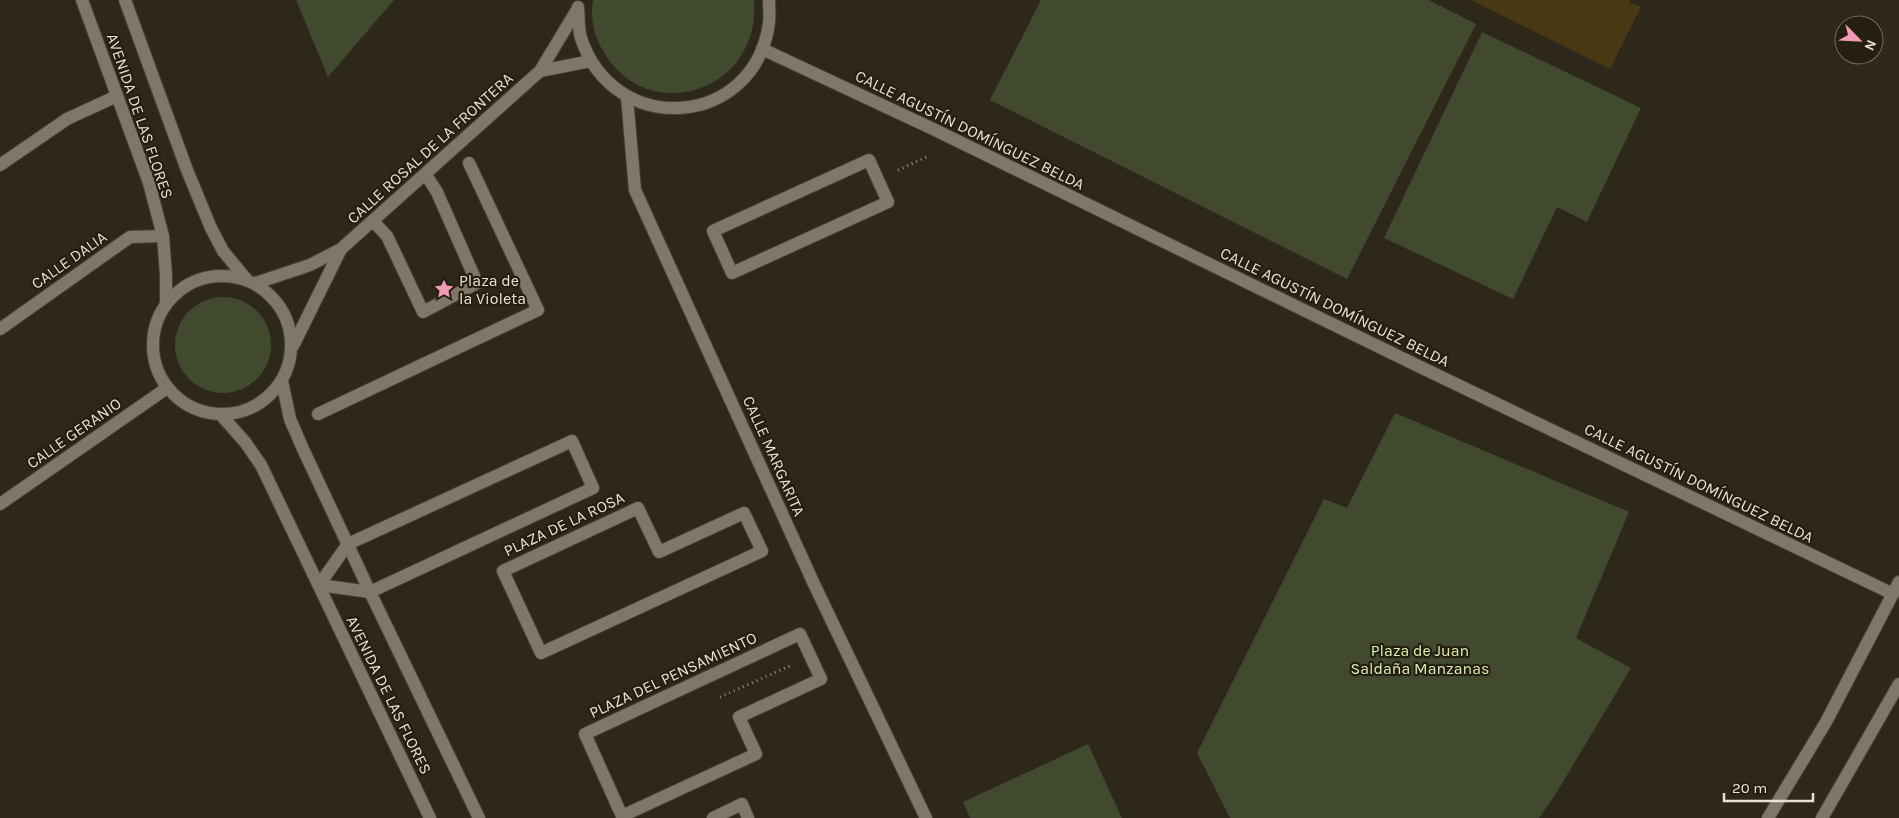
<svg xmlns="http://www.w3.org/2000/svg" width="1899" height="818" viewBox="0 0 1899 818" font-family="Karla,sans-serif">
	<style>
		.green { fill: #41492f }
		.building { fill: #483915 }
		.lines { fill: none; stroke-linecap: round; stroke-linejoin: round }
		.service-casing { stroke: #484338; stroke-width: 14 }
		.pedestrian-casing { stroke: #484338; stroke-width: 14 }
		.minor-casing { stroke: #484338; stroke-width: 14 }
		.tertiary-casing { stroke: #484338; stroke-width: 14 }
		.secondary-casing { stroke: #484338; stroke-width: 14 }
		.path { stroke: #928d83; stroke-width: 3; stroke-dasharray: 1 4; stroke-linecap: butt }
		.service { stroke: #7f7868; stroke-width: 12 }
		.pedestrian { stroke: #7f7868; stroke-width: 12 }
		.minor { stroke: #7f7868; stroke-width: 12 }
		.tertiary { stroke: #7f7868; stroke-width: 12 }
		.secondary { stroke: #7f7868; stroke-width: 12 }
		.labels { text-anchor: middle; dominant-baseline: central; stroke-width: 4.5; stroke-linejoin: round; paint-order: stroke }
		.street-label { font-size: 16px; fill: #e5e1d9; stroke: #251f12 }
		.poi-label { font-size: 16px; fill: #e5e1d9; stroke: #251f12; text-anchor: start }
		.park-label { font-size: 16px; fill: #d9eeae; stroke: #251f12 }
	</style>
	<rect width="100%" height="100%" fill="#2e281b"/>
	<path class="green" d="M296 0H394L328 77Z
		M593 0H754C762 91 648 129 603 51 594 36 590 18 593 0Z
		M1041 0H1429L1476 24 1347 279 990 100Z
		M1482 32 1641 108 1587 222 1557 207 1513 299 1384 238Z
		M175 345a48 48 0 1 1 96 0a48 48 0 1 1-96 0Z
		M1395 413 1629 512 1576 638 1631 668 1557 792 1539 818H1230L1197 753 1324 499 1347 508Z
		M1088 744 1122 818H970L963 802Z"/>
	<path class="building" d="M1471 0H1630L1629 2 1641 7 1610 69Z"/>
	<g class="lines">
		<defs>
			<path id="service" d="M373 221 387 236 423 312 477 283 437 192 426 175"/>
			<path id="pedestrian" d="M869 160 888 202 732 273 713 231Z
				M0 329 130 237 163 236
				M318 414 538 310 469 163
				M638 508 659 552 744 513 762 551 541 653 503 571Z
				M800 634 821 679 739 717 756 754 622 816 585 734Z"/>
			<path id="minor" d="M762 49 931 128 1412 363 1893 594
				M627 97 635 190 814 584 926 818
				M0 165 67 119 117 96
				M572 441 593 488 370 592 319 585 348 544Z
				M713 818 742 804 748 818"/>
			<path id="tertiary" d="M578 7C579 17 578 29 581 38 614 139 755 128 769 23 770 16 769 7 769 0
				M540 71 591 61
				M256 283 310 265 341 249 540 71 578 8
				M293 346 341 249
				M0 504 167 388"/>
			<path id="secondary" d="M82 0 149 183 163 236 166 275V304
				M125 0 187 170 211 228 223 251 247 280
				M153 345a69 69 0 1 1 138 0a69 69 0 1 1-138 0Z
				M282 381 290 419 303 449 370 592 479 818
				M221 415 245 442 261 465 430 818
				M1768 818 1826 722 1899 582
				M1822 818 1899 684"/>
		</defs>
		<use href="#service" class="service-casing"/>
		<use href="#pedestrian" class="pedestrian-casing"/>
		<use href="#minor" class="minor-casing"/>
		<use href="#tertiary" class="tertiary-casing"/>
		<use href="#secondary" class="secondary-casing"/>
		<path class="path" d="M898 170 929 156
			M720 697 792 665"/>
		<use href="#service" class="service"/>
		<use href="#pedestrian" class="pedestrian"/>
		<use href="#minor" class="minor"/>
		<use href="#tertiary" class="tertiary"/>
		<use href="#secondary" class="secondary"/>
	</g>
	<defs>
		<symbol id="sight-bare" viewBox="-9 -9 18 18"><path d="M0-6L1.8-2.2L6-1.7L2.9 1.2L3.7 5.4L0 3.3L-3.7 5.4L-2.9 1.2L-6-1.7L-1.8-2.2Z" fill="#f09ab5" stroke="#251f12" stroke-width="2.5" paint-order="stroke"/></symbol>
	</defs>
	<g fill-rule="evenodd">
		<use href="#sight-bare" x="430" y="275" width="28" height="28"/>
	</g>
	<g class="labels">
		<g class="street-label">
			<text transform="translate(140 116) rotate(71)">AVENIDA DE LAS FLORES</text>
			<text transform="translate(970 130) rotate(26)">CALLE AGUSTÍN DOMÍNGUEZ BELDA</text>
			<text transform="translate(430 148) rotate(-42)">CALLE ROSAL DE LA FRONTERA</text>
			<text transform="translate(69 260) rotate(-35)">CALLE DALIA</text>
			<text transform="translate(1335 307) rotate(26)">CALLE AGUSTÍN DOMÍNGUEZ BELDA</text>
			<text transform="translate(74 433) rotate(-35)">CALLE GERANIO</text>
			<text transform="translate(774 456) rotate(66)">CALLE MARGARITA</text>
			<text transform="translate(1699 483) rotate(26)">CALLE AGUSTÍN DOMÍNGUEZ BELDA</text>
			<text transform="translate(564 524) rotate(-25)">PLAZA DE LA ROSA</text>
			<text transform="translate(673 675) rotate(-25)">PLAZA DEL PENSAMIENTO</text>
			<text transform="translate(389 695) rotate(64)">AVENIDA DE LAS FLORES</text>
		</g>
		<g class="poi-label">
			<text x="459" y="280">Plaza de<tspan x="459" dy="18">la Violeta</tspan></text>
		</g>
		<g class="park-label">
			<text x="1420" y="650">Plaza de Juan<tspan x="1420" dy="18">Saldaña Manzanas</tspan></text>
		</g>
	</g>
	<g transform="translate(1859 40) rotate(114)"><circle r="24" fill="#251f12" stroke="#726d62"/>
	<path d="M0-4L9 19L0 12L-9 19Z" fill="#f09ab5"/>
	<text y="-8" font-size="14" font-weight="bold" text-anchor="middle" fill="#e5e1d9">N</text>
	</g>
	<path d="M1724 793v8h89v-8" fill="none" stroke="#e5e1d9" stroke-width="2.5"/>
	<text x="1732" y="793" font-size="15" fill="#e5e1d9" stroke="#251f12" stroke-width="4" paint-order="stroke">20 m</text>
</svg>
